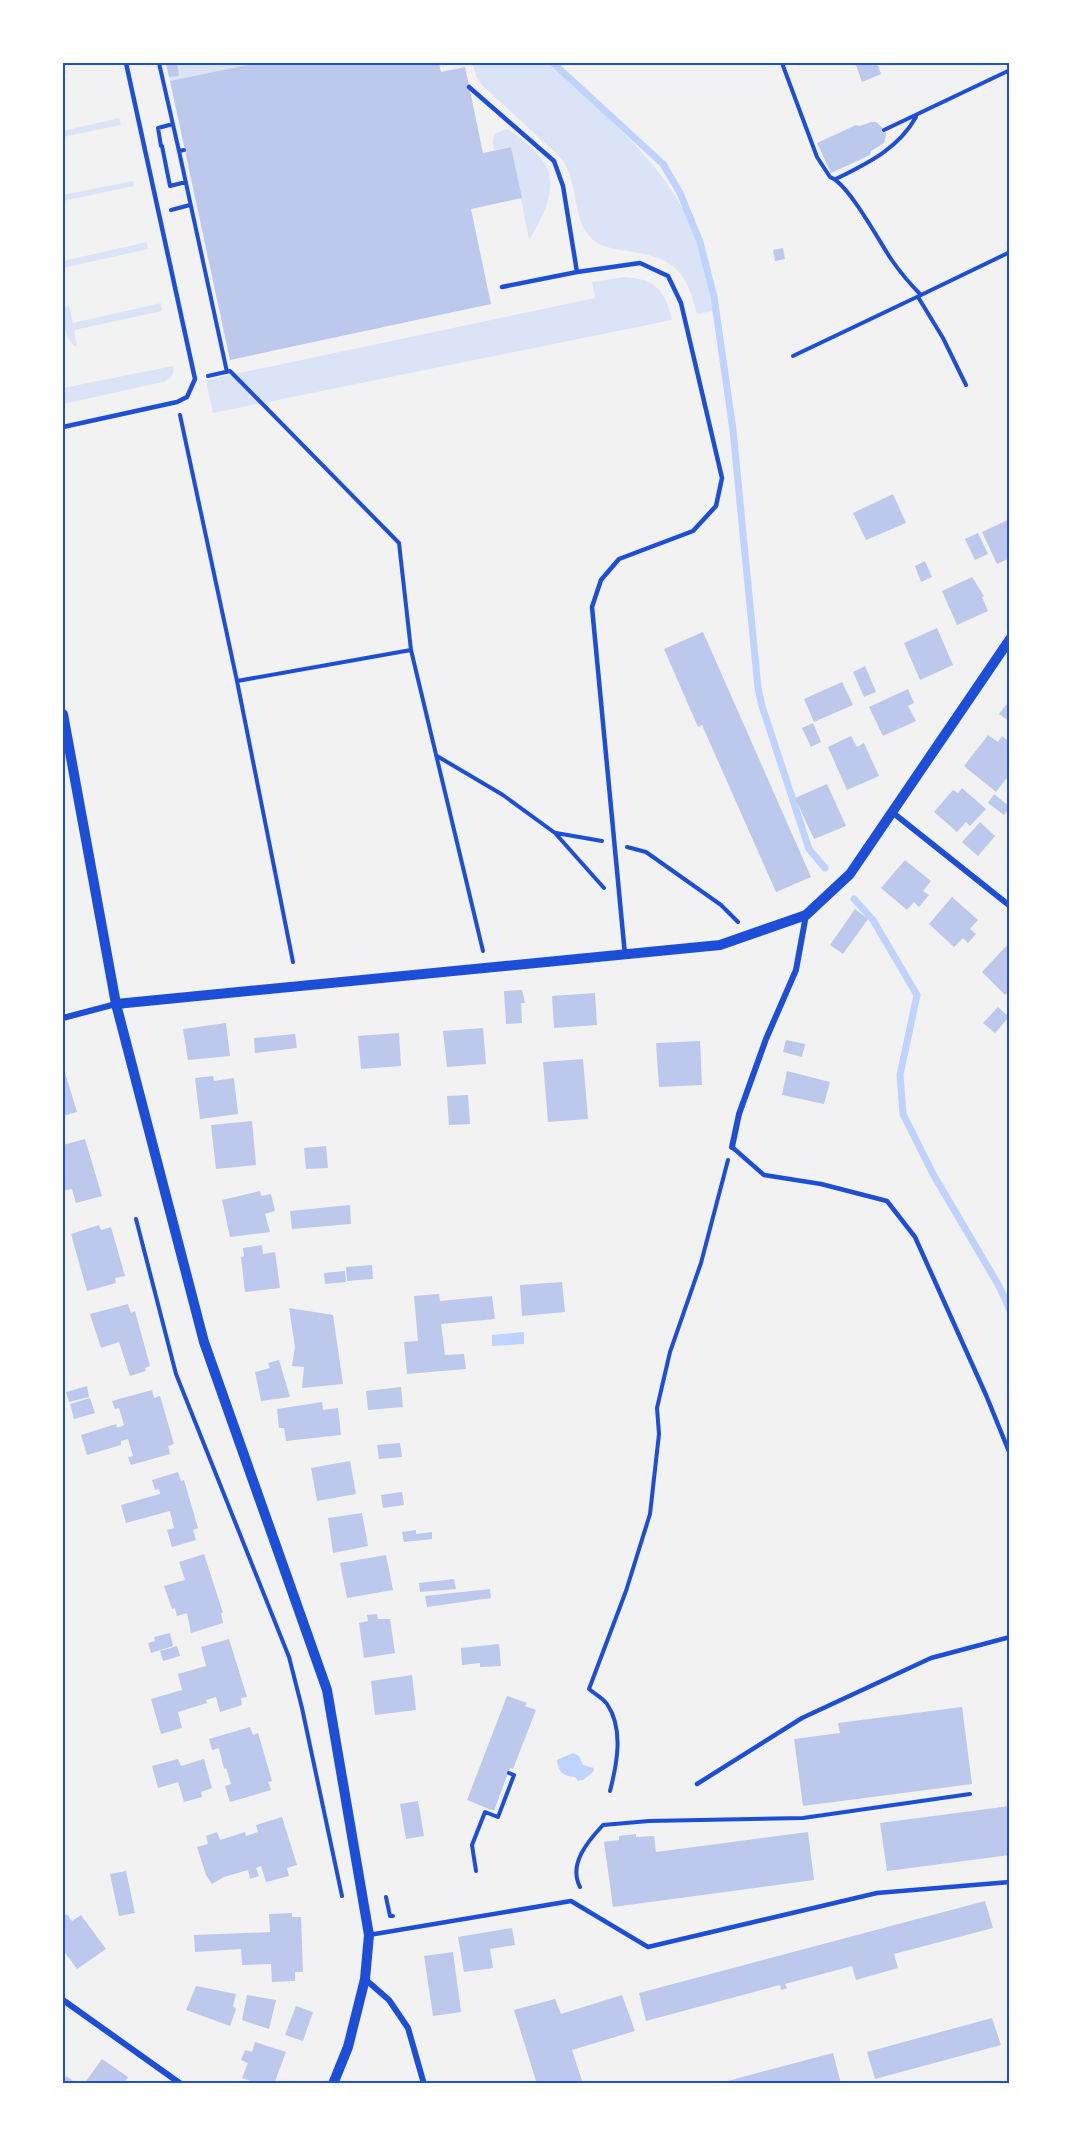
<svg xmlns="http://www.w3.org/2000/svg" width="1073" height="2147" viewBox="0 0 1073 2147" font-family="Rubik,sans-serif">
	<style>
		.green { fill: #dbe4f7 }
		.water { fill: #bfd3fe }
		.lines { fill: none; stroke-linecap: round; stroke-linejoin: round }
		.stream { stroke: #bfd3fe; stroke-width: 7 }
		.building { fill: #bdc9ec }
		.path { stroke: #1d4ed8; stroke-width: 4 }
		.service { stroke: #1d4ed8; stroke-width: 4.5 }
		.minor { stroke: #1d4ed8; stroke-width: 6 }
		.tertiary { stroke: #1d4ed8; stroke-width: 10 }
		.neatline { fill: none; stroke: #1d4ed8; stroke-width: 2 }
	</style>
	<rect width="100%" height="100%" fill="#f2f2f2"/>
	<path class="green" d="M166 63H256L170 81Z
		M477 63H548C604 115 674 169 698 244 705 266 708 289 713 311L697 314C685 265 670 257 621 250 611 248 600 247 592 239 569 217 581 178 558 155L482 85 476 76 473 65Z
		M119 118 121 125 63 137V131Z
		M506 129C516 133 523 140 532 148 564 177 548 208 529 240L511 147 494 150C493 144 492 140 495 134Z
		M133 181 134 186 63 201V195Z
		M147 242 148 249 63 268V261Z
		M624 277C656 279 665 290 672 320L213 413 206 380 595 298 592 282Z
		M161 303 162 311 74 330 77 347C66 343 60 317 66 307L69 306 73 323Z
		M173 366C175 375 171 379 163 382L63 404V388Z"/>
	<path class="water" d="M524 1332V1344L492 1346V1335Z
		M573 1753 579 1756 583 1765 594 1768 593 1772 583 1780 578 1781 575 1777C563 1776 559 1773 557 1760Z"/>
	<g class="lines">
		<path class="stream" d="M553 63 663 164 680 193 700 242 714 297 733 430 758 688 762 706 809 849 825 868
			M854 899 873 920 917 995 900 1075 903 1114 933 1174 999 1286 1010 1310"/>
	</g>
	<path class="building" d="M166 63H177L179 76 169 77Z
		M256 63H439L441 72 465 67 483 153 511 147 522 198 471 209 491 304 230 360 170 81Z
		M860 63H877L881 74 862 82 856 65Z
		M871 122H876L883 128 886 134 884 143 871 151 870 155 831 173 817 143 856 125 860 126Z
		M783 248 785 259 775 261 773 250Z
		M893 494 906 523 866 540 853 513Z
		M1010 519V558L997 564 982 532Z
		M978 533 988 554 975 560 965 539Z
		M925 561 932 577 921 582 915 566Z
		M972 577 984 596 982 597 988 611 957 625 942 591Z
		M937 628 953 665 920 680 904 643Z
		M703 632 811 877 776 892 702 725 698 727 664 649Z
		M865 666 876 692 864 697 853 672Z
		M842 682 853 705 814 722 804 699Z
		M908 689 914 703 908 706 916 721 883 736 869 707Z
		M1010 700V722L999 714Z
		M813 723 821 742 811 747 802 728Z
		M988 735 998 742 1002 736 1010 742V774L996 792 964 766Z
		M851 736 857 747 864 743 879 776 847 790 828 747Z
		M827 784 846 826 814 839 795 798Z
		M962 788 986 809 970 826 966 822 957 832 934 812 953 790 958 793Z
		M994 794 1010 807 1004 815 988 803Z
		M980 822 995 836 978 856 962 842Z
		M905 860 931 881 923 891 929 895 919 907 914 902 907 910 881 888Z
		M952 897 978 920 970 929 976 934 968 943 963 938 954 947 929 924Z
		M855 909 868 919 843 954 830 945Z
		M1010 942V990L1005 995 982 972Z
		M522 990 525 1003H521L522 1023 506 1024 504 991Z
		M595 993 597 1025 554 1028 552 996Z
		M998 1007 1009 1017 995 1033 983 1023Z
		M226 1023 230 1056 188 1060 183 1029Z
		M483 1028 486 1064 447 1067 443 1031Z
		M399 1033 401 1066 361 1069 358 1036Z
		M295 1034 297 1048 255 1053 254 1038Z
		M786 1040 805 1044 802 1057 783 1052Z
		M700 1041 702 1085 659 1087 656 1043Z
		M583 1059 588 1119 548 1122 543 1062Z
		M63 1066 77 1112 63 1116Z
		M787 1071 830 1082 824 1104 782 1095Z
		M213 1076 214 1081 234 1078 238 1114 200 1119 195 1078Z
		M468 1095 470 1124 449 1125 447 1096Z
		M252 1121 256 1165 216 1169 211 1125Z
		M85 1139 102 1196 76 1203 72 1189 63 1191V1145Z
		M326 1146 328 1168 306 1169 304 1148Z
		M260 1191 261 1196 271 1194 275 1211 265 1214 270 1232 230 1237 222 1200Z
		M350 1205 351 1224 292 1229 290 1211Z
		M99 1225 101 1230 111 1227 125 1276 115 1278 116 1283 87 1291 71 1234Z
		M262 1245 263 1254 275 1252 280 1288 245 1292 241 1257 244 1256 243 1248Z
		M372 1265 373 1279 347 1281 346 1267Z
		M345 1271 346 1282 325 1284 324 1273Z
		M562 1282 565 1312 522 1316 520 1285Z
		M439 1294 440 1301 492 1296 495 1319 441 1324 445 1355 464 1354 466 1369 407 1374 404 1342 418 1341 414 1296Z
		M128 1304 131 1313 135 1311 150 1366 145 1368 146 1371 130 1376 119 1342 101 1348 90 1314Z
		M289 1308 333 1315 343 1384 302 1388 304 1367 292 1366 295 1347Z
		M279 1360 290 1397 261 1401 255 1372 270 1368 268 1363Z
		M87 1386 89 1397 69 1402 66 1392Z
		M401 1387 403 1407 368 1410 366 1391Z
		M152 1390 154 1398 160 1396 174 1444 168 1446 170 1454 131 1465 128 1457 133 1456 128 1439 121 1441V1445L87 1455 81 1435 116 1424 117 1428 124 1425 119 1408 115 1409 112 1401Z
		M90 1398 95 1413 74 1419 70 1404Z
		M322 1402 323 1410 338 1408 341 1435 286 1441 284 1428H279L277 1409Z
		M400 1443 402 1457 379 1459 377 1445Z
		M350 1461 356 1494 317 1501 311 1468Z
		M178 1472 181 1481 184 1480 198 1528 193 1530 196 1540 172 1547 167 1530 174 1528 170 1511 126 1523 121 1505 160 1494 159 1489 155 1490 152 1480Z
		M402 1492 404 1505 383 1508 381 1495Z
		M362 1513 368 1546 333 1553 328 1518Z
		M416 1530V1534L432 1532V1539L404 1542 402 1532Z
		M204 1554 223 1613H221L223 1623 191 1633 187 1613 177 1616 175 1608 172 1609 164 1586 185 1580 179 1562Z
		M386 1555 393 1590 347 1598 340 1563Z
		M454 1579 456 1589 420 1592 419 1583Z
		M490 1589 491 1598 427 1607 425 1596Z
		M377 1614 378 1619H390L395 1653 364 1658 359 1623 368 1621 367 1615Z
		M170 1633 173 1646 151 1653 148 1643 155 1641 154 1637Z
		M229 1639 247 1697 241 1698 242 1705 220 1712 216 1697 206 1700 207 1703 178 1712 182 1728 161 1734 151 1699 182 1690 178 1674 206 1666 201 1647Z
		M499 1644 501 1666 480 1667V1663L462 1665 461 1648Z
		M177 1646 180 1656 163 1661 160 1651Z
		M412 1675 416 1710 375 1715 371 1681Z
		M507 1696 527 1703 525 1706 536 1710 513 1769 510 1768 494 1811 467 1800Z
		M962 1707 972 1784 803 1806 794 1739 840 1733 838 1723Z
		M250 1727 253 1735 258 1733 272 1781 268 1782 271 1790 230 1802 225 1786 231 1784 226 1768 224 1769 219 1748 212 1750 209 1739Z
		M178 1759 181 1766 204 1759 212 1788 201 1792 202 1797 184 1802 178 1782 158 1788 152 1766Z
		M418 1801 424 1836 406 1839 400 1804Z
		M1010 1806V1855L887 1871 880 1823Z
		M282 1817 297 1865 287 1868 289 1876 266 1882 261 1866 256 1868 259 1876 250 1879 248 1870 224 1877 212 1884 206 1875 197 1847 208 1844 206 1836 217 1832 220 1840 245 1832 246 1836 258 1832 256 1825Z
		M808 1832 814 1880 613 1907 604 1842 619 1840V1836L636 1834V1837L654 1836 656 1852Z
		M126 1871 135 1913 119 1916 110 1874Z
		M985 1901 993 1928 894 1954 898 1968 856 1980 852 1966 785 1984 787 1988 781 1990 780 1985 646 2021 639 1993Z
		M292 1913V1917H301L303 1972H295V1981L272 1982 271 1964 242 1965 241 1949 195 1952 194 1935 270 1932 269 1914Z
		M67 1914 72 1921 81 1915 106 1949 77 1969 63 1950V1917Z
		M512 1928 515 1945 490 1949 493 1968 464 1972 458 1937Z
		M453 1952 461 2012 433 2016 424 1956Z
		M196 1986 236 1994 233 2006 236 2009 230 2026 186 2010Z
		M247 1995 276 2000 269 2029 242 2020Z
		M622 1995 635 2031 572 2050 583 2084H537L514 2010 555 1999 561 2014Z
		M296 2006 313 2012 303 2041 285 2035Z
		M992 2018 1001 2045 875 2079 867 2052Z
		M255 2042 286 2052 274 2084H258L242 2078 248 2063 241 2060 245 2050 252 2052Z
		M833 2053 841 2084H720V2083Z
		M102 2059 128 2077 123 2084H84Z
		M66 2076 77 2084H63Z"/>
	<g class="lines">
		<path class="path" d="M159 63 179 151 184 150
			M782 63 817 157 830 177C848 183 879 241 891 259 900 272 910 284 921 295L1010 252
			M884 130 1010 70
			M161 146 158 128 173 124
			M162 146 170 186 186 182
			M179 151 227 372
			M836 179C868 163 898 149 916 117
			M171 210 190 205
			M918 297 943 338 966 385
			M793 356 921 295
			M208 376 230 371 399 543 411 650
			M180 415 237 681 411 650 483 951
			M237 681 293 962
			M437 756 503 795 555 833 604 888
			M556 833 602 841
			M627 847 646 852 721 905 738 922
			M136 1219 176 1374 289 1657 302 1708 342 1896
			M610 1791C617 1764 624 1729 607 1704 603 1698 595 1694 589 1689L626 1591 650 1514 659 1434 657 1408 670 1352 701 1263 728 1160
			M476 1871 472 1845 485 1812 498 1817 514 1775 509 1773
			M580 1887C568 1864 588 1841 603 1825L649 1821 803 1818 970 1794
			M386 1897 390 1916H393"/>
		<path class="service" d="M469 87 554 161 563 186 577 272
			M502 287 577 272 640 263 668 276 681 303 722 478 716 506 693 531 619 559 601 580 592 607 625 955
			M63 427 177 402 187 397 195 379 126 63
			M732 1147 764 1175 821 1184 887 1201 915 1237 986 1395 1010 1454
			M697 1784 802 1718 931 1658 1010 1637
			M369 1935 571 1901 648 1947 877 1893 1010 1882"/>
		<path class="minor" d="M892 812 1010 906
			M63 1018 116 1004
			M732 1147 739 1114 766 1039 796 970 806 915
			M365 1979 389 2000 408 2028 424 2084
			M63 2000 181 2084"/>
		<path class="tertiary" d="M63 714 116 1004 204 1342 327 1690 369 1935 365 1979 348 2047 333 2084
			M116 1004 720 945 806 915 850 874 1010 639"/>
	</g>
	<rect width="1073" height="2147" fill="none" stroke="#ffffff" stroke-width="129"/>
	<rect x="64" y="64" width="944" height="2018" class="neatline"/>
</svg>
